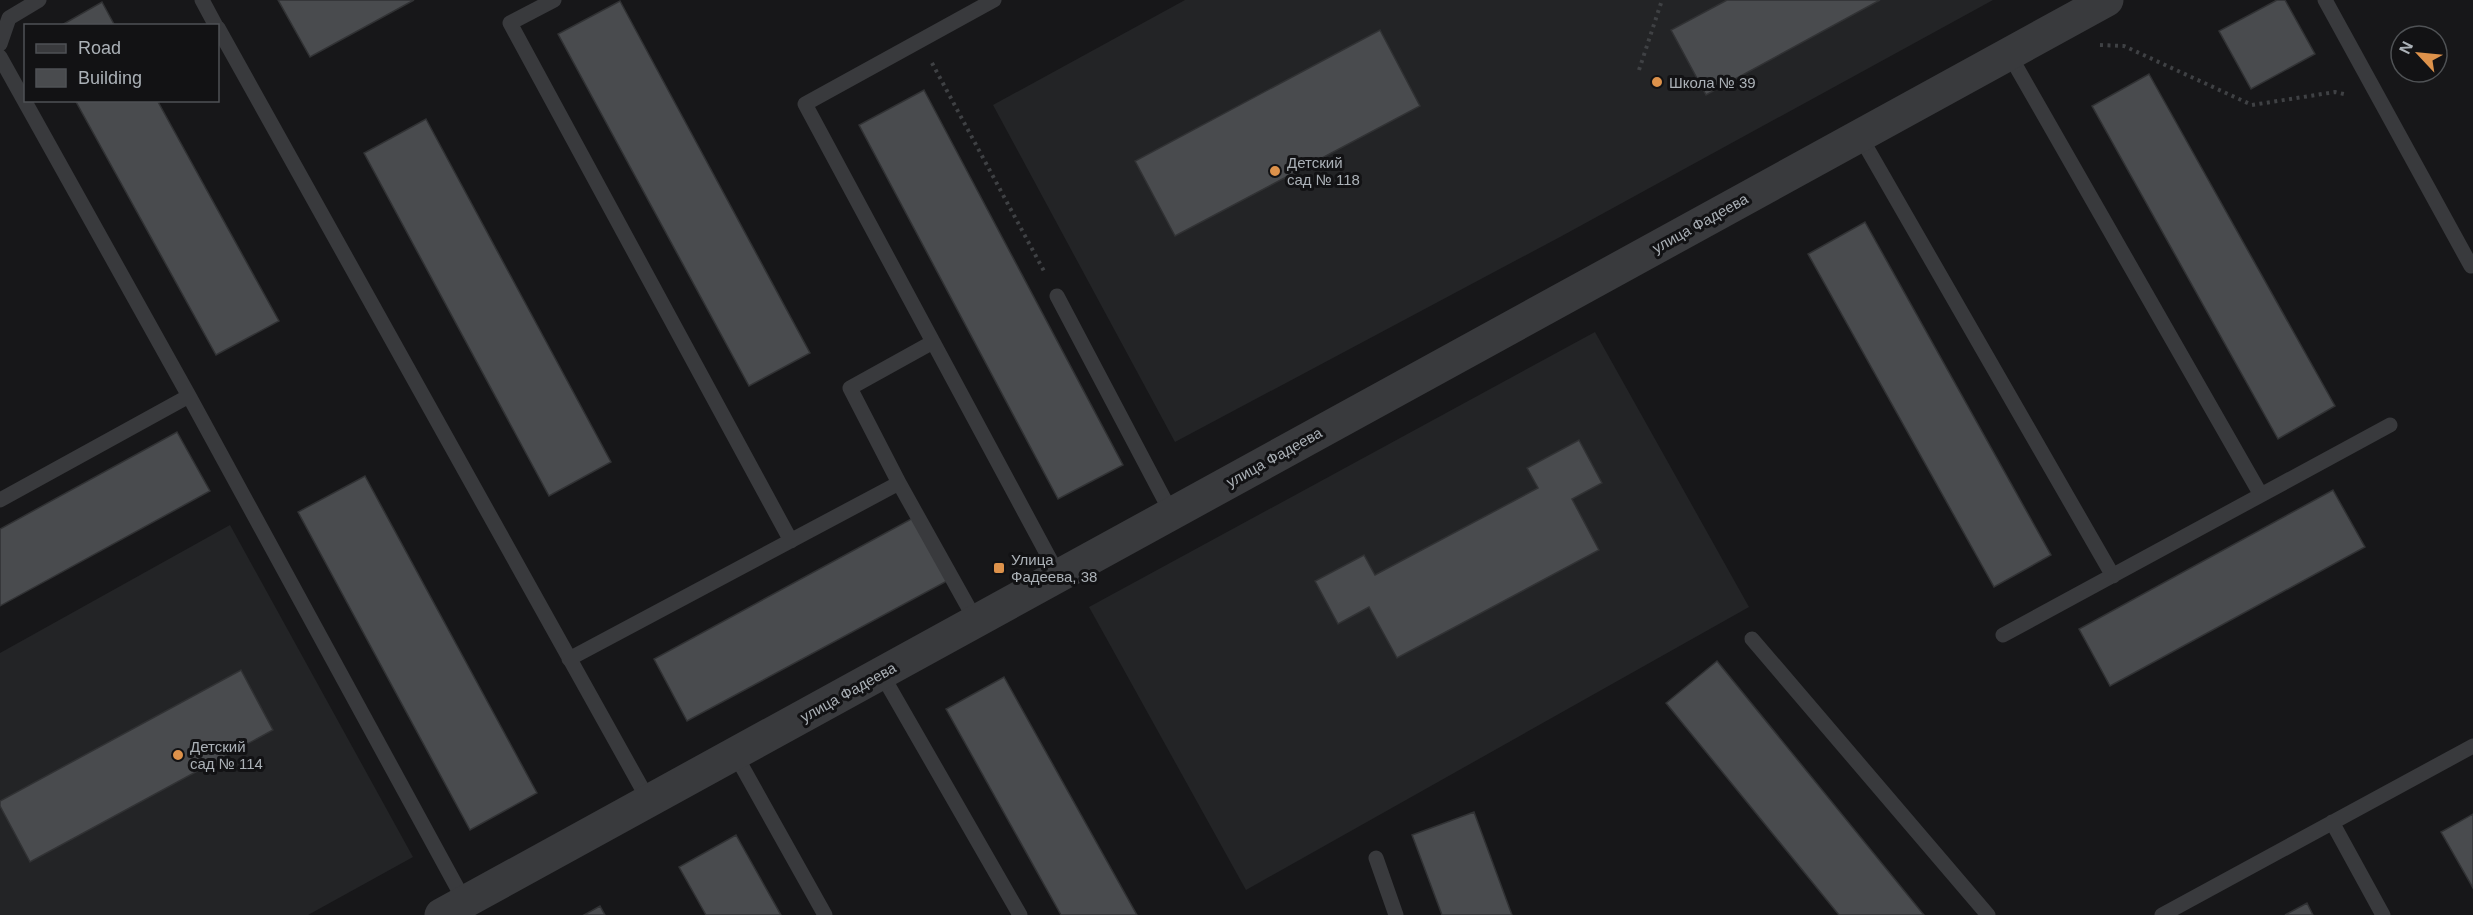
<svg xmlns="http://www.w3.org/2000/svg" width="2473" height="915" viewBox="0 0 2473 915" font-family="Helvetica,sans-serif">
	<style>
		.built { fill: #232426 }
		.building { fill: #494b4e; stroke: #313234; stroke-width: 1.5 }
		.lines { fill: none; stroke-linecap: round; stroke-linejoin: round }
		.path { stroke: #3f4144; stroke-width: 4; stroke-dasharray: 3 4.5; stroke-linecap: butt }
		.service { stroke: #393a3d; stroke-width: 15 }
		.tertiary { stroke: #393a3d; stroke-width: 33 }
		.poi-dot { fill: #dd924b; stroke: #121214; stroke-width: 2 }
		.labels { text-anchor: middle; dominant-baseline: central; stroke-width: 6; stroke-linejoin: round; paint-order: stroke }
		.poi-label { font-size: 15px; fill: #abb1b7; stroke: #121214; text-anchor: start }
		.street-label { font-size: 15px; fill: #abb1b7; stroke: #121214 }
	</style>
	<rect width="100%" height="100%" fill="#171719"/>
	<path class="built" d="M1185 0H1993L1560 237 1175 442 993 105Z
		M1595 332 1749 607 1246 890 1089 607Z
		M230 525 413 857 308 915H0V653Z"/>
	<path class="building" d="M278 0H414L310 57Z
		M1727 0H1880L1706 95 1671 30Z
		M2277 0H2285L2315 54 2251 89 2219 31Z
		M620 1 810 353 749 386 558 34Z
		M102 2 115 26H60Z
		M1380 30 1420 106 1175 236 1135 161Z
		M2149 74 2335 406 2278 439 2092 106Z
		M924 90 1123 465 1058 499 859 125Z
		M75 100H157L279 321 216 355Z
		M426 119 611 462 549 496 364 153Z
		M1865 222 2051 555 1994 587 1808 254Z
		M177 432 210 491 0 606V529Z
		M1579 440 1602 483 1572 499 1599 550 1397 658 1369 607 1338 624 1315 581 1364 555 1375 575 1538 488 1527 468Z
		M365 476 537 793 470 830 298 512Z
		M2333 490 2365 547 2110 686 2079 629Z
		M913 518 947 581 687 721 654 659Z
		M1717 661 1924 915H1839L1666 703Z
		M241 670 273 730 30 862 0 806V801Z
		M1004 677 1137 915H1061L946 709Z
		M1474 812 1512 915H1442L1412 835Z
		M2473 814V888L2441 832Z
		M736 835 781 915H706L679 867Z
		M2307 903 2313 915H2285Z
		M600 906 605 915H584Z"/>
	<g class="lines">
		<path class="path" d="M2100 45 2124 46 2252 105 2335 92 2348 95
			M932 63 1045 273
			M1639 70 1662 0"/>
		<path class="service" d="M202 0 216 26
			M554 0 510 23 791 541
			M994 0 805 104 1059 576
			M2325 0 2471 266 2473 265
			M218 28 649 801
			M0 44 9 18 39 0
			M2009 54 2261 495
			M0 57 189 396 465 902
			M1860 136 2113 576
			M1057 296 1172 514
			M899 483 976 621
			M0 500 189 396
			M2003 635 2390 425
			M1752 639 1988 915
			M569 659 899 483 850 388 933 342
			M881 673 1020 915
			M735 754 825 915
			M2332 822 2383 915
			M1376 858 1396 915
			M2162 915 2473 746"/>
		<path class="tertiary" d="M441 915 2107 0"/>
	</g>
	<g class="poi-dot">
		<circle cx="1657" cy="82" r="6"/>
		<circle cx="1275" cy="171" r="6"/>
		<rect x="993" y="562" width="12" height="12" rx="3"/>
		<circle cx="178" cy="755" r="6"/>
	</g>
	<g class="labels">
		<g class="poi-label">
			<text x="1669" y="82">Школа № 39</text>
			<text x="1287" y="162">Детский<tspan x="1287" dy="17">сад № 118</tspan></text>
			<text x="1011" y="559">Улица<tspan x="1011" dy="17">Фадеева, 38</tspan></text>
			<text x="190" y="746">Детский<tspan x="190" dy="17">сад № 114</tspan></text>
		</g>
		<g class="street-label">
			<text transform="translate(1700 223) rotate(-29)">улица Фадеева</text>
			<text transform="translate(1274 457) rotate(-29)">улица Фадеева</text>
			<text transform="translate(848 692) rotate(-29)">улица Фадеева</text>
		</g>
	</g>
	<rect x="24" y="24" width="195" height="78" fill="#121214" stroke="#4f5255" stroke-width="1.5"/>
	<rect x="36" y="44" width="30" height="9" fill="#393a3d" stroke="#4f5255" stroke-width="1.5"/>
	<text x="78" y="54" font-size="18" fill="#abb1b7">Road</text>
	<rect x="36" y="69" width="30" height="18" fill="#494b4e" stroke="#4f5255" stroke-width="1.5"/>
	<text x="78" y="84" font-size="18" fill="#abb1b7">Building</text>
	<g transform="translate(2419 54) rotate(296)"><circle r="28" fill="#121214" stroke="#4f5255" stroke-width="1.5"/>
	<path d="M0-4.5L10 22L0 15L-10 22Z" fill="#dd924b"/>
	<text y="-9" font-size="16" font-weight="bold" text-anchor="middle" fill="#abb1b7">N</text>
	</g>
</svg>
